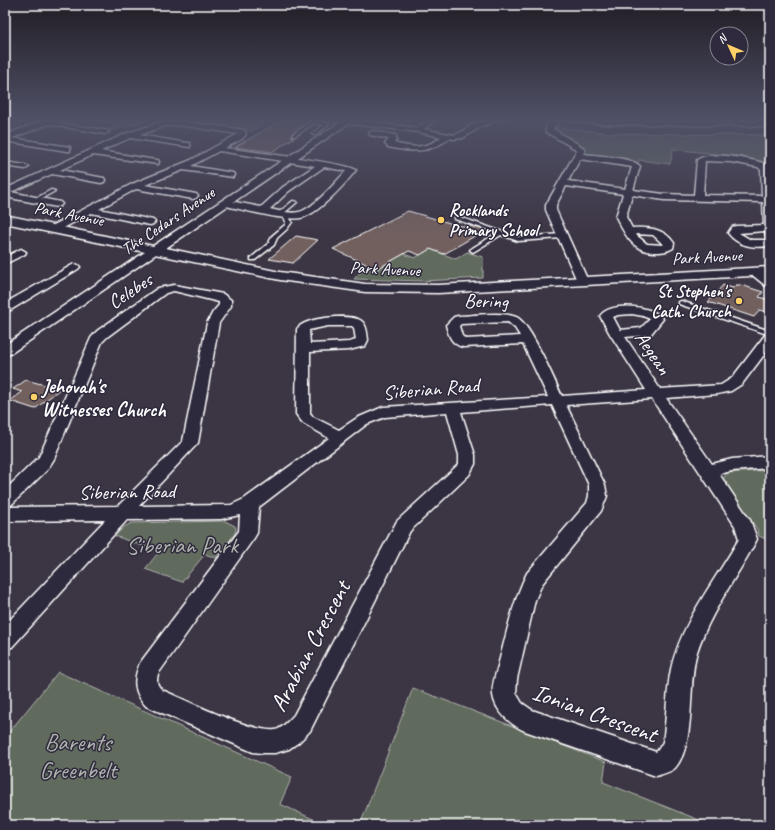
<svg xmlns="http://www.w3.org/2000/svg" width="775" height="830" viewBox="0 0 775 830" font-family="Caveat,sans-serif">
	<style>
		.green { fill: #616a5d; stroke: #b0b4ae }
		.building { fill: #72615f; stroke: #fff }
		.lines { fill: none; stroke-linecap: round; stroke-linejoin: round }
		.service-casing { stroke: #fff; stroke-width: 3 }
		.minor-casing { stroke: #fff; stroke-width: 3 }
		.tertiary-casing { stroke: #fff; stroke-width: 3 }
		.service { fill: #2f2a3d; fill-rule: evenodd }
		.minor { fill: #2f2a3d; fill-rule: evenodd }
		.tertiary { fill: #2f2a3d; fill-rule: evenodd }
		.poi-dot { fill: #ffd166; stroke: #2f2a3d; stroke-width: 1.5 }
		.labels { text-anchor: middle; dominant-baseline: central; stroke-width: 3; stroke-linejoin: round; paint-order: stroke }
		.far-poi-label { font-size: 17px; font-weight: bold; fill: #fff; stroke: #2f2a3d; text-anchor: start }
		.far-street-label { font-size: 17px; fill: #fff; stroke: #2f2a3d }
		.street-label { font-size: 20px; fill: #fff; stroke: #2f2a3d }
		.poi-label { font-size: 20px; font-weight: bold; fill: #fff; stroke: #2f2a3d; text-anchor: start }
		.near-park-label { font-size: 24px; fill: #b0b4ae; stroke: #2f2a3d }
		.near-street-label { font-size: 24px; fill: #fff; stroke: #2f2a3d }
	</style>
	<rect width="100%" height="100%" fill="#3c3544"/>
	<filter id="ink" filterUnits="userSpaceOnUse"><feTurbulence type="fractalNoise" baseFrequency=".025" numOctaves="2"/><feDisplacementMap in="SourceGraphic" scale="8" xChannelSelector="R" yChannelSelector="G"/><feConvolveMatrix kernelMatrix="1 2 1 2 8 2 1 2 1" color-interpolation-filters="sRGB"/></filter>
	<g filter="url(#ink)">
		<path class="green" d="M84 119H151L110 131 108 130 122 124Z
			M162 119H252L266 123 252 131Z
			M555 127 610 133 770 135V164L733 158V156L673 149 670 164 639 160 638 163 609 159V156L589 154 588 156 584 154 586 149 584 147 555 130Z
			M430 249 456 259 467 252 483 257V278L423 281 354 279 365 267 373 271 404 254 415 258Z
			M770 470V541L759 536 757 529 723 479 727 473Z
			M225 521 235 526 236 530 234 535 216 558 205 554 182 582 145 569 159 552 115 536 124 527 131 523Z
			M58 672 292 777 280 804 326 825H5V737Z
			M413 688 606 762 603 782 712 825H360Z
			M770 688V825L765 699Z"/>
		<path class="building" d="M284 119H314L292 133V137H295L272 152 235 147Z
			M408 211 453 224 467 227 470 226 485 230 444 254 430 249 420 255 409 251 377 269 333 249Z
			M296 236 318 240 293 263 269 259Z
			M723 285 733 288 736 285H741L763 292 759 297 770 300V314L760 310 754 317 708 302Z
			M26 380 60 389 35 409 10 401 22 392 13 389Z"/>
		<g class="lines">
			<defs>
				<path id="service" d="M316 119H320L317 121 329 124 315 135 312 134 324 125 314 123 295 136H293V134Z
					M51 190 55 191 37 201 33 200Z
					M293 201 297 202 283 214H287L292 222 287 229 277 238 274 245 255 260H251V258L269 243 272 236 285 225 286 222 283 214 280 216 277 214Z
					M455 217H459L518 237 562 234 565 236 562 238 518 241 501 235 473 252 470 250 471 249 497 233 455 219Z
					M681 301 770 331V335L679 304V302Z"/>
				<path id="minor" d="M10 119H24L25 120 21 122Z
					M56 119H69L57 123 105 130 109 132 105 134 49 124 12 138 70 147V151H67L5 141V135L42 121Z
					M325 119H343L417 128 429 119H436L424 129 454 135C462 133 467 127 474 124 482 120 491 118 500 119L480 127 463 138 454 139 449 138C430 154 411 152 388 147L385 144 389 139 370 135 369 133 373 131 395 135 397 139 394 143C411 148 427 149 441 137L418 132 328 121Z
					M552 119H560L553 129 584 148 585 150 583 154C597 156 631 157 640 166L633 190 664 194 694 195 697 160C709 150 749 159 764 163L769 170 770 179V237L766 236 765 231 739 233 751 240H770V246C754 248 739 247 728 233L732 227 736 226 764 225 763 202 664 200 632 195 626 217 632 228C648 227 664 228 674 243L673 248C667 252 661 252 654 252 632 251 625 234 616 217L623 194 566 186 556 205V210L588 281 586 283H578L546 210V205L577 150 546 132V126ZM580 159 632 167 625 189 568 181ZM705 161 731 162 758 167 761 170 762 196 703 195ZM635 234 653 235 664 245 647 244Z
					M567 119 770 122V126L603 124 571 121Z
					M179 121 244 130 246 134 242 139 225 148C244 151 349 163 356 170 346 183 320 212 304 217 288 223 243 209 225 206L220 203 225 200 261 207 283 187 315 166 219 151 191 166 233 173 234 175 233 177 183 170 145 185 196 194 198 196 196 198 193 199 136 189 99 209 153 220 155 222 153 224 150 225 91 213 58 231H50L49 229 50 227 132 184 191 160 238 134 179 125 165 126 139 135 187 143H190V147L130 138 101 151 155 160H158L159 162 158 164 93 155 60 170 104 178 105 180 104 182 101 183 52 174 11 192 60 202 62 204 60 206 57 207 5 197V189L125 134 161 122ZM324 167 346 171C337 181 312 210 299 212 290 214 279 211 270 209L289 191Z
					M5 162 25 165 29 167 25 169 5 166Z
					M155 247 160 250 159 252 10 354 5 355V345L151 248Z
					M21 249 26 252 25 254 5 264V257Z
					M74 264 78 265 80 267 78 269 9 311 5 312V303Z
					M755 269 759 270 770 278V287L766 286 751 274 749 272Z
					M174 285 223 294 231 300V306L219 323 198 443 139 506 231 505 244 499 329 438 303 423 296 414 297 329C305 317 348 314 360 320 367 324 367 333 368 340L365 346 349 350 310 352V413L313 417 339 430 357 418 383 407 548 397 523 344 463 347C451 344 449 336 446 325L454 317 458 316C474 316 501 311 516 317 530 322 554 380 562 396L646 390 610 334 600 316C610 301 653 305 663 319L650 335 625 337 660 389 721 385 732 378 765 335 770 334V347L742 384 731 391 717 394 666 398 712 464 732 459 770 456V468L732 471 719 474 750 520 757 539C738 576 710 612 697 652 687 684 697 743 675 768 671 772 662 774 656 776L525 731C511 725 495 711 493 695 491 685 497 671 499 662 507 632 513 601 527 573L587 503 589 496V485L552 405 461 412 475 455V464L469 475 410 531 310 731 299 742 289 749 275 753H262L253 752 146 706C133 692 133 679 140 663L239 531 240 515 221 519 127 520 12 647 5 649V625L105 520 5 521V507L118 506 183 441 207 323 213 312 219 305V302L174 291 166 293 107 337 102 342 54 459 47 470 11 505 5 506V490L39 457 91 338 97 331 158 288ZM632 314 643 316 650 319 641 328 620 330 613 317 618 315ZM508 322 515 328 520 336 466 339 462 336 459 326 461 324ZM328 326H352L354 328 356 340 349 342 310 344 309 330ZM652 399 735 526 739 539C715 581 682 621 671 669 666 693 667 718 663 742L658 750 656 752 532 710 522 703 516 693 517 679 535 600 542 584 601 511 607 496 605 485 566 405ZM447 412 459 455V464L397 521 294 715C289 720 282 729 275 730 252 733 186 700 162 690 157 685 156 682 158 674L254 538 257 533 259 507 367 424 385 417Z"/>
				<path id="tertiary" d="M345 119H355L166 248 280 272 365 284 438 285 770 267V275L438 293 365 292 280 280 5 223V215L153 246Z"/>
			</defs>
			<use href="#service" class="service-casing"/>
			<use href="#minor" class="minor-casing"/>
			<use href="#tertiary" class="tertiary-casing"/>
			<use href="#service" class="service"/>
			<use href="#minor" class="minor"/>
			<use href="#tertiary" class="tertiary"/>
		</g>
	</g>
	<linearGradient id="sky" x2="0" y2="1"><stop stop-color="#211d25"/><stop offset="0.51" stop-color="#505167"/><stop offset="1" stop-color="#505167" stop-opacity="0"/></linearGradient>
	<rect width="775" height="235" fill="url(#sky)"/>
	<g class="poi-dot">
		<circle cx="441" cy="220" r="4"/>
		<circle cx="739" cy="301" r="4"/>
		<circle cx="34" cy="397" r="4"/>
	</g>
	<g class="labels">
		<g class="far-poi-label">
			<text x="449" y="210">Rocklands<tspan x="449" dy="20">Primary School</tspan></text>
			<text x="731" y="291" text-anchor="end">St Stephen's<tspan x="731" dy="20">Cath. Church</tspan></text>
		</g>
		<g class="far-street-label">
			<text transform="translate(69 214) rotate(11)">Park Avenue</text>
			<text transform="translate(168 221) rotate(-34)">The Cedars Avenue</text>
			<text transform="translate(707 257) rotate(-3)">Park Avenue</text>
			<text transform="translate(385 269) rotate(3)">Park Avenue</text>
		</g>
		<g class="street-label">
			<text transform="translate(130 291) rotate(-33)">Celebes</text>
			<text transform="translate(486 301) rotate(1)">Bering</text>
			<text transform="translate(653 353) rotate(56)">Aegean</text>
			<text transform="translate(431 389) rotate(-5)">Siberian Road</text>
			<text transform="translate(127 492) rotate(-1)">Siberian Road</text>
		</g>
		<g class="poi-label">
			<text x="42" y="386">Jehovah's<tspan x="42" dy="23">Witnesses Church</tspan></text>
		</g>
		<g class="near-park-label">
			<text x="182" y="545">Siberian Park</text>
			<text x="78" y="742">Barents<tspan x="78" dy="28">Greenbelt</tspan></text>
		</g>
		<g class="near-street-label">
			<text transform="translate(310 646) rotate(-62)">Arabian Crescent</text>
			<text transform="translate(595 713) rotate(20)">Ionian Crescent</text>
		</g>
	</g>
	<rect width="775" height="830" fill="none" stroke="#2f2a3d" stroke-width="20"/>
	<rect x="10" y="10" width="755" height="810" fill="none" stroke="#fff" stroke-width="1.5" filter="url(#ink)"/>
	<g transform="translate(729 46) rotate(314)"><circle r="19" fill="#2f2a3d" stroke="#827f8b"/>
	<path d="M0-3L7 15L0 10L-7 15Z" fill="#ffd166"/>
	<text y="-6" font-size="11" font-weight="bold" text-anchor="middle" fill="#ffffff">N</text>
	</g>
</svg>
